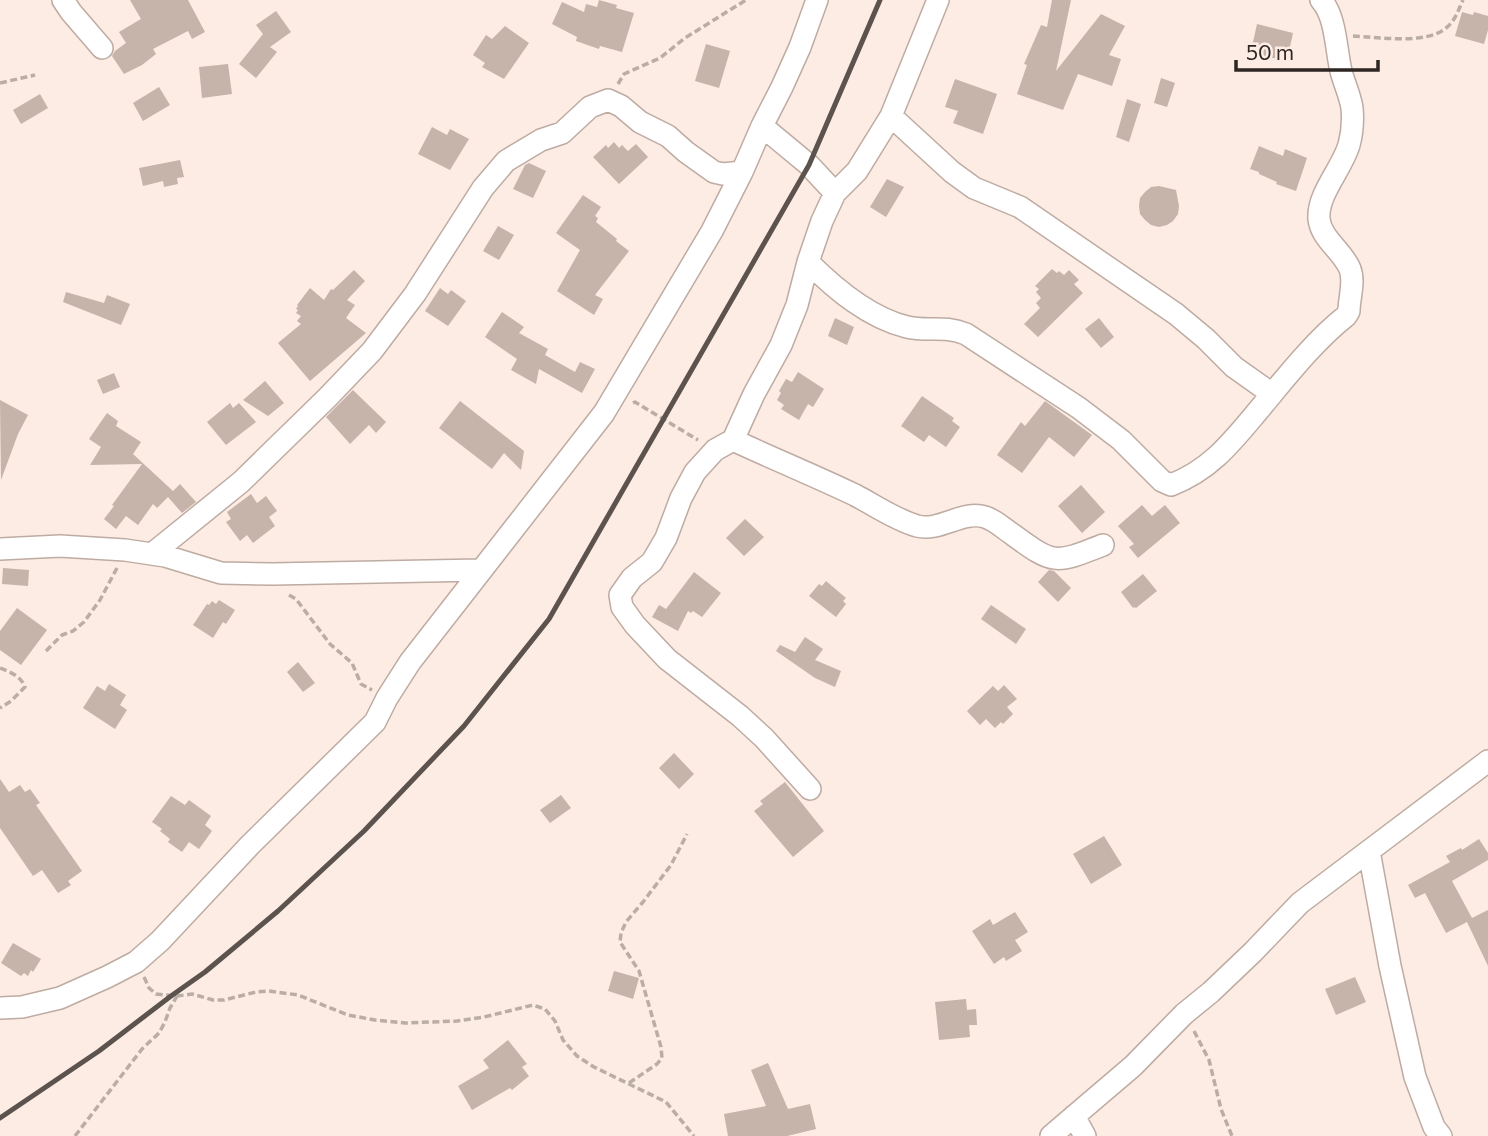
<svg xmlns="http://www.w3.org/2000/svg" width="1488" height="1136" viewBox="0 0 1488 1136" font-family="Commissioner,sans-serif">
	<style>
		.building { fill: #c6b3a9 }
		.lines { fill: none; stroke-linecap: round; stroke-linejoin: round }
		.street-casing { stroke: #beaba2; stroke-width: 24 }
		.path { stroke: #baada6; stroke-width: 3.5; stroke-dasharray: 7 3.5; stroke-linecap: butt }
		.street { stroke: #fff; stroke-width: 21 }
		.rail { stroke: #5c534e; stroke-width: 5 }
	</style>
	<rect width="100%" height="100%" fill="#fcece4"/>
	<path class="building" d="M130 0H188L205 32 192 39 188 31 153 49 156 54 142 65 124 74 112 56 115 51 126 43 119 32 141 19Z
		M599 0 617 5 616 8 634 13 622 52 600 46 599 49 576 41 577 37 552 24 562 2 584 12 586 4 597 7Z
		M1052 0H1071L1056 71 1101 14 1125 26 1109 55 1121 59 1112 86 1078 74 1063 110 1017 94 1027 65 1024 64 1041 25 1047 27Z
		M276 11 291 32 270 47 277 52 256 78 239 64 263 34 256 25Z
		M1462 12 1473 15 1474 12 1488 16V30L1484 44 1455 36Z
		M1257 24 1293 33 1287 61 1259 55V53L1251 51Z
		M505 26 529 43 504 79 482 67 485 63 473 55 486 35 492 39Z
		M706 44 730 51 719 88 695 81Z
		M228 64 232 94 202 98 199 67Z
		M1161 78 1175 83 1167 107 1154 103Z
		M955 79 997 94 983 134 953 123 958 111 945 107Z
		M159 87 170 105 143 121 133 103Z
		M40 94 48 108 21 124 13 110Z
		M1127 99 1141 104 1129 142 1116 137Z
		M432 127 447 135 450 129 469 139 450 170 418 154Z
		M614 142 619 148 622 145 628 151 636 144 648 157 619 184 593 157 606 145 608 148Z
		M1259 146 1283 156 1285 149 1307 158 1296 191 1276 184 1277 182 1259 174V172L1250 169Z
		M180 160 184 177 177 178 178 184 164 187 163 181 143 186 139 168Z
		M529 163 546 171 533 198 513 189 525 165Z
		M887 179 904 187 886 217 870 207Z
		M1159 186 1176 190 1179 206 1178 214 1173 221 1167 225 1159 227 1151 225 1145 220 1140 214 1139 206 1140 198 1145 192 1151 187Z
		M583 195 601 207 595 216 598 218 596 222 617 239 616 241 629 251 595 295 603 299 594 315 557 291 580 250 556 233Z
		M498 226 514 235 499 260 483 251Z
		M1052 269 1057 273 1059 271 1064 275 1069 270 1079 280 1074 284 1083 293 1038 337 1024 324 1040 308 1036 303 1041 298 1036 292 1039 289 1035 286Z
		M354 270 365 281 347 300 355 305 346 318 366 333 310 381 278 343 301 324 297 321 301 316 296 313 298 310 296 309 298 306 297 305 310 288 324 300 331 289 333 290Z
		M440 288 448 294 451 290 466 301 448 326 425 311Z
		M66 292 104 303 107 295 130 304 121 325 63 302Z
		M502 312 524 327 519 333 548 349 545 355 575 372 580 362 595 369 582 393 539 369 536 384 511 370 517 359 485 337Z
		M835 318 854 327 847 345 828 336Z
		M1099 318 1114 337 1101 348 1085 329Z
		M798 372 824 389 813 407 808 404 799 420 781 409 784 405 777 400 781 393 779 391 786 379 792 382Z
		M114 373 120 387 103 394 97 380Z
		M265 381 284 403 268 416 243 400Z
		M353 390 386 422 376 433 369 425 350 444 326 417Z
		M922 396 954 418 952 421 960 427 946 447 929 435 924 442 901 426Z
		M0 400 28 415 18 434 1 480Z
		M460 401 524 451 521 470 504 453 492 469 439 428Z
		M1045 401 1092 435 1074 457 1049 437 1022 473 997 455 1021 422 1025 426Z
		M230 403 233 408 239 403 256 422 226 445 207 422Z
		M107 413 118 421 116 426 141 442 133 454 173 491 180 484 196 502 182 513 168 497 157 508 153 504 138 525 126 516 116 529 104 519 114 506 112 505 142 464 90 465 101 447 89 439Z
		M1081 485 1105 512 1082 533 1058 506Z
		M251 494 257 503 266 496 277 511 269 517 275 526 253 543 247 535 240 541 226 522 231 519 227 512Z
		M1142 505 1152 516 1165 505 1180 523 1138 558 1129 547 1134 544 1118 526Z
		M745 519 764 537 744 556 726 538Z
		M3 568 29 570 28 586 2 584Z
		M1049 570 1054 571 1071 588 1058 602 1038 582Z
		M694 572 721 593 702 617 693 611 691 613 688 611 678 631 652 617 659 605 666 609Z
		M1143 574 1157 591 1136 608 1134 607 1133 608 1121 592Z
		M826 581 846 598 843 601 846 604 836 617 809 596 819 584 822 586Z
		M219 600 235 610 226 624 223 622 213 638 193 625 207 604 209 605 212 601 216 604Z
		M991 605 1026 629 1016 644 981 619Z
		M17 608 47 630 21 665 0 650V631Z
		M805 637 823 649 815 660 841 671 835 687 815 678 776 651 780 645 795 652Z
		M298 662 315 683 303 692 287 672Z
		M109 684 126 695 120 705 127 710 115 729 83 708 97 686 105 691Z
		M1004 685 1017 699 1007 707 1013 714 1003 724 1001 722 995 728 986 719 980 725 967 711 993 686 998 691Z
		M674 753 694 774 679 789 659 768Z
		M0 779 9 792 20 785 25 792 30 789 40 803 36 805 82 871 68 881 71 885 58 893 42 870 33 876 0 828Z
		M785 782 824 831 793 857 754 811 763 804 760 801Z
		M561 795 571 808 550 823 540 810Z
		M171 796 185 805 189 800 211 816 205 825 212 831 199 849 189 842 182 852 168 842 170 839 160 831 162 829 152 822Z
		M1104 836 1122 865 1091 884 1073 854Z
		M1479 839 1488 853V860L1452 881 1472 918 1488 910V966L1467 922 1446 933 1425 893 1415 898 1408 885 1450 862 1446 856 1461 848 1462 850Z
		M1015 912 1028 932 1015 940 1022 951 1006 961 1004 957 994 964 972 931 990 919 993 925Z
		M13 943 41 959 33 972 31 970 28 976 24 973 21 976 1 963Z
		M614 971 639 978 633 999 608 991Z
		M1355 977 1366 1002 1336 1015 1325 989Z
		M966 999 967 1010 976 1009 977 1025H969L970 1037 939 1040 935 1002Z
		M508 1040 527 1064 522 1067 529 1076 512 1090 510 1088 472 1110 458 1086 489 1068 483 1060Z
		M768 1063 788 1109 810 1104 816 1129 787 1136H728L724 1114 766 1106 751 1070Z"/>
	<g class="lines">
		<defs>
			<path id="street" d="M63 0 71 12 102 48
				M891 116 952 172 974 188 1020 207 1176 314 1206 339 1234 367 1272 394
				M762 126 809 165 835 193
				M808 262C835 289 869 318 907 327 928 332 944 325 966 334L1079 408 1121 440 1162 481 1171 485C1210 470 1231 443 1257 412 1284 380 1313 342 1346 316L1349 311C1349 298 1355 282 1350 269 1343 251 1321 239 1319 219 1317 194 1342 169 1349 145 1352 134 1353 119 1352 108 1350 95 1344 83 1341 71 1336 50 1336 16 1321 0
				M733 440C774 459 815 476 855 495 876 506 894 519 917 526 940 532 962 510 985 517 995 520 1003 528 1012 534 1054 565 1055 564 1103 545
				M0 549 60 546 125 550 165 556 221 573 273 574 480 570
				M152 554 241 482 327 398 372 351 415 294 483 188 506 161 541 140 562 133 590 107 608 100 621 106 640 122 668 136 686 152 714 172 723 174 742 172
				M810 789 764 738 740 716 667 659 635 625 622 607 620 595 632 578 652 562 666 538 681 498 695 472 715 450 733 440 754 394 781 345 797 305 808 262 822 221 835 193 857 171 891 116 938 0
				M1369 851 1390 966 1415 1077 1434 1127 1441 1136
				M0 1008 22 1007 60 998 107 977 136 962 160 941 250 845 375 722 387 698 410 662 604 413 712 231 742 172 762 126 782 87 800 47 817 0
				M1074 1116 1085 1136
				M1051 1136 1133 1066 1184 1014 1211 992 1253 952 1300 903 1488 761"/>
		</defs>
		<use href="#street" class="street-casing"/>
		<path class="path" d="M1353 36C1378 37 1426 45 1446 28 1455 21 1458 11 1463 0
			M0 83 35 75
			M618 84 624 74 660 58 685 38 746 0
			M633 403 635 402 698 440
			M289 595 296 599 330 644 352 663 361 684 372 690
			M46 651 62 635 73 631 84 622 100 600 117 568
			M0 668C10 672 21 676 25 687L11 701 0 708
			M144 977 149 988 156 994 177 996 192 994 213 1000H224L256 992 269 991 298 995 348 1015 375 1020 405 1023 457 1021 484 1017 533 1005 545 1009 555 1021 563 1040 577 1056 594 1067 666 1102 694 1136
			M1194 1031 1209 1060 1221 1109 1232 1136
			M629 1083 657 1064 662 1058 661 1047 639 971 620 942 621 933 626 922 643 902 671 865 687 834
			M75 1136 142 1049 159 1033 165 1022 170 1008 177 996"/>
		<use href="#street" class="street"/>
		<path class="rail" d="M0 1118 99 1051 171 996 205 972 278 911 364 831 464 726 549 619 809 165 880 0"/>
	</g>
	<path d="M1236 60v10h142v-10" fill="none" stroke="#2e2622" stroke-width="3.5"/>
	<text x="1246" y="60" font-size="21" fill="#2e2622" stroke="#fcece4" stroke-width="5" paint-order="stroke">50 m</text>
</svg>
